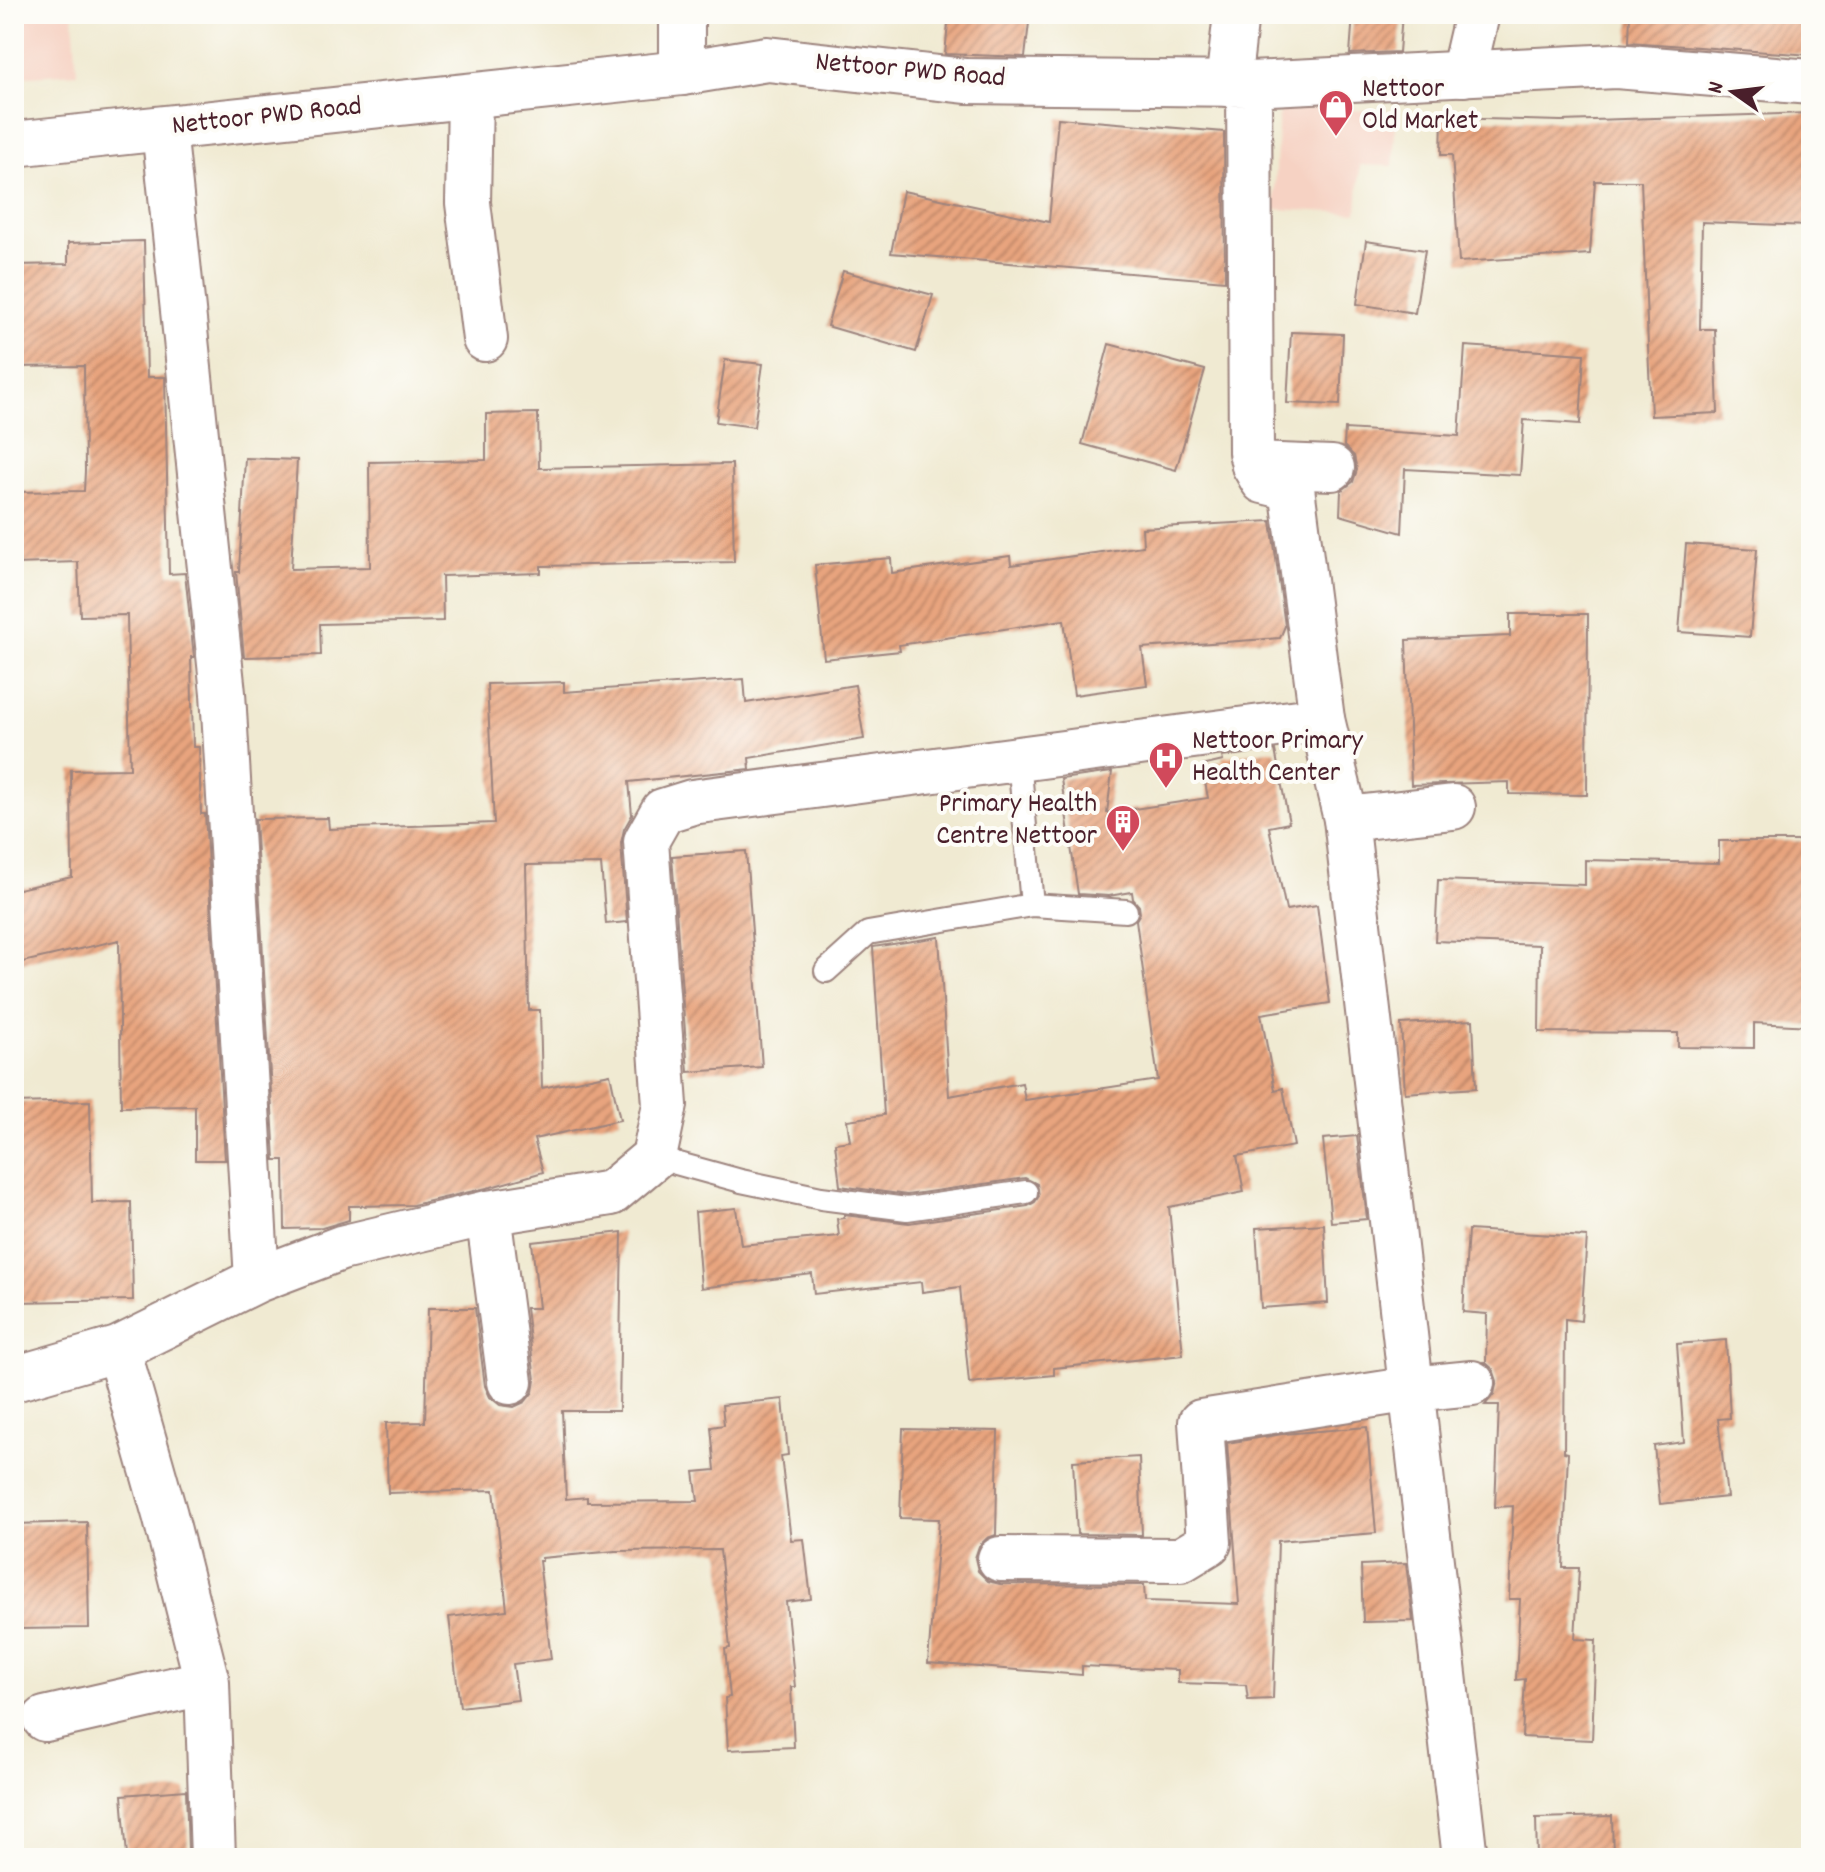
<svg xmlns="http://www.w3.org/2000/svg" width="1825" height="1872" viewBox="0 0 1825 1872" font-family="Dekko,sans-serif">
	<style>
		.built { fill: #f6d2c3 }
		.building { fill: url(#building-hatch) }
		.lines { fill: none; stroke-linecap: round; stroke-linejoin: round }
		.lane-casing { stroke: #9d847e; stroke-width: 26 }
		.street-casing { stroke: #9d847e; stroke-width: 48 }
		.secondary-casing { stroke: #9d847e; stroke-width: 48 }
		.lane { stroke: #fff; stroke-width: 22 }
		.street { stroke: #fff; stroke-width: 44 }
		.secondary { stroke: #fff; stroke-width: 44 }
		.labels { text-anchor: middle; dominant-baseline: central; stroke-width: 8; stroke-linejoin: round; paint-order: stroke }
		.street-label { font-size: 28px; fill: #4a1f2b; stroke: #fdfcf7 }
		.poi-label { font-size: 28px; fill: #4a1f2b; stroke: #fdfcf7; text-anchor: start }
	</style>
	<defs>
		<pattern id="building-hatch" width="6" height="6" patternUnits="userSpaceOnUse" patternTransform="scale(2)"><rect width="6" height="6" fill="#e8a47e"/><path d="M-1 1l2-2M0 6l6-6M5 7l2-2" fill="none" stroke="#be8567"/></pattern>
	</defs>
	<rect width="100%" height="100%" fill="#fdfcf7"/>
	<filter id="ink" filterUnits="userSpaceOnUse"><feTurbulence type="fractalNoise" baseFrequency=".0125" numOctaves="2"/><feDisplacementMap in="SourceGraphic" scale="16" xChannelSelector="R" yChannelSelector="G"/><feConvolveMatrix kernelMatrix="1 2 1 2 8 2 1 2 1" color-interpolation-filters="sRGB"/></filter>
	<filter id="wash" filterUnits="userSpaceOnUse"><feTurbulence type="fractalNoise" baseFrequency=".006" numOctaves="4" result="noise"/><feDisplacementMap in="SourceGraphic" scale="32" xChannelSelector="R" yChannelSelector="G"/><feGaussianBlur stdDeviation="1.8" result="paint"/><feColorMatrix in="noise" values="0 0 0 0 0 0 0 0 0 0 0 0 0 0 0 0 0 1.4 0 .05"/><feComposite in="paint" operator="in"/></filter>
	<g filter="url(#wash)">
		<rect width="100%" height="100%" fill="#f0ead2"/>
		<path class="built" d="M14 14H73L77 73 14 77Z
			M1279 107 1396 112 1393 166 1360 165 1357 213 1274 209Z"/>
		<g id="blocks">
			<path class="building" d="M949 14H1030L1025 57 945 54Z
				M1353 14H1402L1399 52 1350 54Z
				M1630 14H1811V55L1629 42Z
				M1811 113V226L1702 222 1700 329H1715L1718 413 1651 416 1641 181H1595L1590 254 1459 262 1452 155H1441L1442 118 1561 121Z
				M1058 118 1224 132 1225 281 891 253 903 191 1049 222Z
				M144 241 147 377H165L169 574 185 573 194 657H191L193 747H199L201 814H205L225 1160H195V1106L121 1107 119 940 14 964V890L72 877 71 770 130 769 127 615 80 616 78 562 14 564V492L84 491 85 471 84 366 14 367V265L68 264V243Z
				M1366 241 1425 250 1415 313 1357 304Z
				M843 271 933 295 916 352 827 326Z
				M1291 332 1343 334 1340 405 1287 403Z
				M1109 344 1205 370 1176 470 1082 444Z
				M1465 346 1584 354 1580 424 1524 420 1520 475 1405 469 1402 533 1340 515 1341 491 1353 482 1357 470 1354 456 1344 446 1345 429 1459 436Z
				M725 360 763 364 754 427 716 422Z
				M538 413 539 468 732 464 734 562 541 566V573L442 576 443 621 320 624 321 655 244 657 236 572H239L245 458 297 460 291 569 370 567 369 462 486 460V414Z
				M1271 521 1285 626 1280 638 1142 648 1147 685 1074 695 1064 620 899 645 900 651 824 659 815 565 891 558 892 573 1010 556 1011 565 1143 546 1142 528Z
				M1686 544 1757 549 1750 637 1679 632Z
				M1510 614H1588L1587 795 1509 794V782L1411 785 1406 640 1510 636Z
				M744 679 746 703 855 685 864 739 749 758 750 769 629 782 632 815 624 829 621 843 627 922 606 924 601 864 526 865 529 1010H540L542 1088 610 1074 620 1120 534 1139 543 1172 491 1187 413 1205 349 1206V1220L322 1228 285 1229 284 1160H275L255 819 328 818 329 829 494 823 487 684 564 682V692Z
				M1275 750 1289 823 1269 827 1286 910 1317 905 1330 1003 1261 1014 1275 1090 1283 1088 1294 1146 1237 1156 1244 1192 1169 1207 1183 1355 1054 1368V1375L969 1383 960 1287 922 1292 921 1282 814 1294 812 1274 701 1288 695 1212 736 1208 741 1245 839 1236 837 1219 844 1218V1215L909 1223 1028 1206 1035 1202 1039 1196 1037 1184 1025 1178 907 1195 840 1186 835 1143 850 1141 847 1120 884 1115 873 947 939 937 949 1096 1022 1083 1025 1100 1158 1080 1136 920 1140 913 1139 906 1133 899 1132 892 1109 896 1078 894 1061 779 1112 772 1107 813 1208 798 1202 766 1223 761 1222 757Z
				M1719 841H1811V1026L1754 1023V1048L1678 1047V1033L1539 1032 1540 945 1435 941 1438 880 1585 885V860L1719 863Z
				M746 851 762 1067 688 1072 672 856Z
				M1473 1020 1476 1088 1405 1093 1401 1024Z
				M90 1101 92 1203 131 1202 133 1300 14 1302V1103Z
				M1357 1136 1367 1219 1331 1222 1323 1139Z
				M1324 1224 1328 1303 1261 1308 1256 1228Z
				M1468 1230 1587 1237 1581 1321 1565 1319 1564 1452 1568 1453 1563 1568H1579L1575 1639 1596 1640 1592 1740 1522 1737 1525 1679 1516 1680 1520 1599H1509L1513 1506 1495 1507 1499 1405H1485L1494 1394 1497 1381 1493 1369 1486 1363 1487 1314 1463 1312Z
				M622 1232 619 1411H562L566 1499 587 1497V1502L698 1501 694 1472 715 1470 711 1427 724 1425 722 1405 783 1399 788 1455 781 1456 791 1540 804 1539 811 1599 786 1602 795 1687H791L794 1747 728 1750 725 1698 730 1697 725 1649 730 1648 720 1550 615 1551 542 1558V1561H539L551 1659 513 1664 518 1700 460 1707 449 1617 507 1610 494 1490 388 1493 386 1423 425 1422 428 1308H475L485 1386 490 1397 500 1405 514 1407 525 1402 533 1392 535 1380 526 1308H539L532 1242Z
				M1726 1340 1730 1418 1718 1419 1727 1497 1660 1504 1654 1446 1684 1442 1677 1344Z
				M1367 1427 1376 1533 1278 1541 1273 1699 1248 1700 1246 1685 1178 1683V1670L1082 1666V1675L928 1663 939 1519 900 1518 903 1429 998 1431 996 1535 987 1538 979 1546 975 1558 978 1571 988 1581 1000 1584 1144 1585 1145 1601 1239 1604 1227 1443 1283 1434Z
				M1139 1457 1142 1535 1077 1534 1073 1461Z
				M87 1522 89 1628 16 1629 14 1524Z
				M1406 1563 1413 1621 1363 1622 1361 1565Z
				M186 1790 188 1851 127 1856 122 1795Z
				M1612 1816 1613 1858H1537L1536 1818Z"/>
		</g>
	</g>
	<g filter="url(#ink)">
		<use href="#blocks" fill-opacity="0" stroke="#9d847e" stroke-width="2"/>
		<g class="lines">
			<defs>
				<path id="lane" d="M1019 759 1032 905
					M826 971 868 933 1032 905 1126 911
					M654 1157 741 1181 821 1198 907 1209 1026 1192"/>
				<path id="street" d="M682 14V73
					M1463 74 1477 14
					M1228 84 1236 14
					M470 96 468 203 485 339
					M164 129 223 693 257 1280
					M1254 465 1332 468
					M1346 819 1453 807
					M488 1213 510 1382
					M118 1349 165 1515 207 1682 213 1858
					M14 1379 118 1349 257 1280 341 1248 488 1213 611 1193 654 1157 665 1105 646 841 663 811 692 802 1322 719
					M1000 1559 1181 1560 1209 1543 1201 1422 1412 1389 1472 1383
					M45 1719 207 1682"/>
				<path id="secondary" d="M1249 84 1251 452 1254 465 1263 481 1292 488 1322 719 1346 819 1465 1858
					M14 144 682 73 767 59 966 81 1249 84 1616 66 1811 82"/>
			</defs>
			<use href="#lane" class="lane-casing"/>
			<use href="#street" class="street-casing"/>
			<use href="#secondary" class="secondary-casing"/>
			<use href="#lane" class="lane"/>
			<use href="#street" class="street"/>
			<use href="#secondary" class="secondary"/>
		</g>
	</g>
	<defs>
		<symbol id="shop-pin" viewBox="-11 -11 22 30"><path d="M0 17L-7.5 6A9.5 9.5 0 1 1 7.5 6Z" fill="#d1495b" stroke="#fdfcf7"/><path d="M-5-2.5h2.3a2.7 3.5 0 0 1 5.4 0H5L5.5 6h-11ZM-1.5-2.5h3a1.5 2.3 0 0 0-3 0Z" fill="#fff"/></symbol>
		<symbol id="hospital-pin" viewBox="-11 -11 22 30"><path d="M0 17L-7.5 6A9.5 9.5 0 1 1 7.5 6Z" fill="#d1495b" stroke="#fdfcf7"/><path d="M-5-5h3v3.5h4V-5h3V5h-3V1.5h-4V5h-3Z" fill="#fff"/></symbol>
		<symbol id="building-pin" viewBox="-11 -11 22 30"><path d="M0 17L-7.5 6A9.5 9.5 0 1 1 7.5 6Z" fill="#d1495b" stroke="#fdfcf7"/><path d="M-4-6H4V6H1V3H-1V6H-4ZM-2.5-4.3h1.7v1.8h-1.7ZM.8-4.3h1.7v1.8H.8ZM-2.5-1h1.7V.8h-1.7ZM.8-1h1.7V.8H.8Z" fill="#fff"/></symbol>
	</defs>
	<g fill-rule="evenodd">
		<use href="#shop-pin" x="1316" y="87" width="40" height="54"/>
		<use href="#hospital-pin" x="1146" y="739" width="40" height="54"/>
		<use href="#building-pin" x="1103" y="802" width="40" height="54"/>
	</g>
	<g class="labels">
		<g class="street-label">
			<text transform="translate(910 72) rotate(5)">Nettoor PWD Road</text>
			<text transform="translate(267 118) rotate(-6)">Nettoor PWD Road</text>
		</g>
		<g class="poi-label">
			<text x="1362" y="91">Nettoor<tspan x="1362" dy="32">Old Market</tspan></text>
			<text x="1192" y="743">Nettoor Primary<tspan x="1192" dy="32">Health Center</tspan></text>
			<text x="1097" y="806" text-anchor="end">Primary Health<tspan x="1097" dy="32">Centre Nettoor</tspan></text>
		</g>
	</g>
	<rect width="1825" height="1872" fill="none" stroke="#fdfcf7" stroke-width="48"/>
	<g transform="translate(1733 92) rotate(284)" stroke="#fdfcf7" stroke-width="6" paint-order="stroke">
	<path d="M0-6L14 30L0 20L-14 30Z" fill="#4a1f2b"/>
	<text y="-12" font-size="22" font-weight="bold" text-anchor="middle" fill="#4a1f2b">N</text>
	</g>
</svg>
